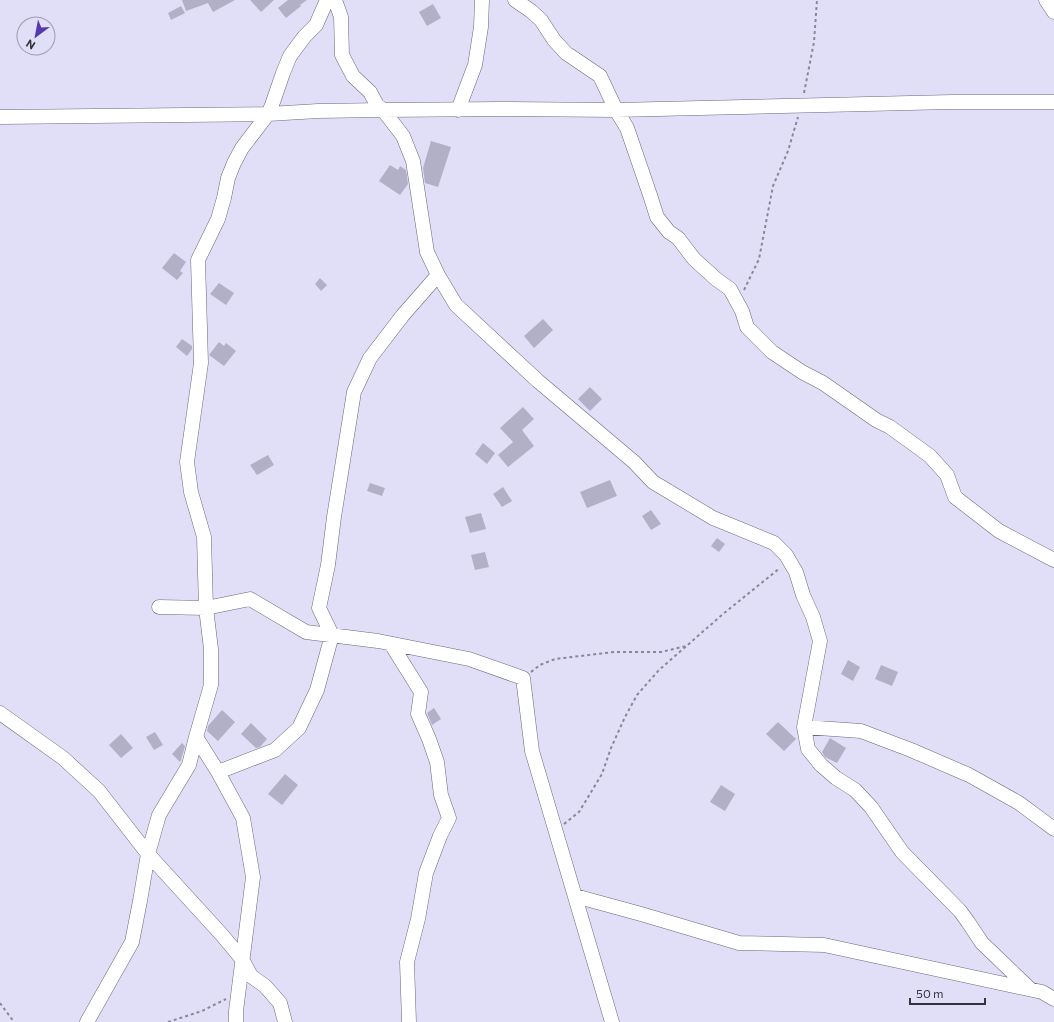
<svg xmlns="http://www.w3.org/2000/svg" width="1054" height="1022" viewBox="0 0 1054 1022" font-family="Commissioner,sans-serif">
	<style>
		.building { fill: #b1b0c7 }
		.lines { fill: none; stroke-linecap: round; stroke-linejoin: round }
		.minor-casing { stroke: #69687d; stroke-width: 15 }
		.path { stroke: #888798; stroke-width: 2; stroke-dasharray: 3 3; stroke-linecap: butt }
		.minor { stroke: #fff; stroke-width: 14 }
	</style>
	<rect width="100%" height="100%" fill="#e1dff8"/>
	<path class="building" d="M182 0H235L213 12 208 3 186 11Z
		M250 0H274L261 12Z
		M288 0H307L300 5 301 6 286 18 278 8Z
		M433 4 441 18 427 26 419 12Z
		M181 6 185 13 171 20 168 13Z
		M431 141 451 147 438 187 425 183 423 168Z
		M390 165 398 170 400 166 406 170 408 184 400 195 379 181Z
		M174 253 186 262 180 271 183 273 177 280 162 268Z
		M320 278 327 285 321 291 315 284Z
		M219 283 234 293 226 305 210 294Z
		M543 319 553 330 534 348 524 336Z
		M182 339 192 346V349L187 356 176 347Z
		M219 342 224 346 226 343 236 351 224 366 209 355Z
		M590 387 602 399 590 411 578 399Z
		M523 407 534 419 522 430 534 446 508 467 498 455 513 442 500 428Z
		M483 443 495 453 487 464 475 454Z
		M268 455 274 465 257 475 250 465Z
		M610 480 617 496 587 508 580 492Z
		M370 483 385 488 382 496 367 491Z
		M503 487 512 501 502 507 493 494Z
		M651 510 661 524 651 530 642 516Z
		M481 513 486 529 470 533 465 517Z
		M717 538 725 544 719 552 711 546Z
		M485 552 489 567 475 570 471 555Z
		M848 660 860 667 853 681 841 674Z
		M881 665 898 672 892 686 875 679Z
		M434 708 441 719 432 725 427 713Z
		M222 710 235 722 218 741 207 731 208 726Z
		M778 722 796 739 784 751 766 734Z
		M251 723 267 739 260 747 256 748 241 734Z
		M155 732 163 745 154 750 146 737Z
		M121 734 133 748 121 758 109 745Z
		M830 738 846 748 837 763 825 757 822 752Z
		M182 743 185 746 181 760 180 762 172 754Z
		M285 774 298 785 282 805 268 794Z
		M721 785 735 794 725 811 710 802Z"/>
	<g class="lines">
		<defs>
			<path id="minor" d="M335 0 341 17 342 55 353 76 370 92 377 105 383 110 403 136 413 161 427 252 438 275 456 305 538 381 634 462 653 482 713 518 774 543 786 555 796 572 803 595 813 617 820 641 804 727 808 749 821 765 836 778 855 790 871 807 902 852 960 911 968 922 982 943 1030 989
				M515 0 531 11 541 20 554 40 566 53 600 76 616 110 627 128 650 195 657 217 669 232 678 238 694 259 716 279 730 289 742 311 747 327 772 352 802 372 823 383 876 420 890 427 930 456 947 475 955 497 999 531 1054 560
				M1046 0 1054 12
				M458 110 475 65 481 27 482 0
				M0 117 268 114 318 111 383 110 501 109 616 110 952 102H1054
				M159 607 206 608 250 599 306 632 378 641 469 659 523 678 532 751 612 1022
				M391 644 421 692 418 714 429 739 437 762 441 795 449 818 440 836 426 873 418 919 407 962 409 1022
				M0 713 63 758 99 791 148 854 222 935 242 959 251 976 265 986 280 1003 285 1022
				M804 727 861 731 911 750 969 775 1019 803 1054 829
				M218 772 275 750 299 728 317 690 332 635 319 608 328 565 334 517 354 392 370 358 403 315 438 275
				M575 896 641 914 739 943 824 945 1042 992 1054 999
				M87 1022 132 942 140 901 148 854 159 815 189 765 196 737
				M236 1022V1011L253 877 243 818 218 772 196 737 211 685V649L206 608 204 537 191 492 187 462 201 363 198 260 218 219 224 198 228 178 234 163 242 148 268 114 272 105 283 73 290 56 304 37 316 25 327 0"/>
		</defs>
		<use href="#minor" class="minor-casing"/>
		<path class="path" d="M804 93 814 42 817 0
			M744 290 759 259 773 186 788 151 798 117
			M531 672 540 665 555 659 614 652H661L686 646
			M564 824 579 812 602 774 611 748 625 717 637 695 659 670 723 614 780 568
			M0 1003 14 1022
			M168 1022 202 1011 226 999"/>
		<use href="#minor" class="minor"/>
	</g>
	<g transform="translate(36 36) rotate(212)"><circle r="19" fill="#e1dff8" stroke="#9c9aad"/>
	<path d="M0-3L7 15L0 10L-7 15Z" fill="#5639b1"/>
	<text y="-6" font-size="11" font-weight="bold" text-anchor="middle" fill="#34333d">N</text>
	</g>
	<path d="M910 998v6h75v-6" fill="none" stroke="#34333d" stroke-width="2"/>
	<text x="916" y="998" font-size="12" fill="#34333d" stroke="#e1dff8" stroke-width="3" paint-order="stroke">50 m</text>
</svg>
